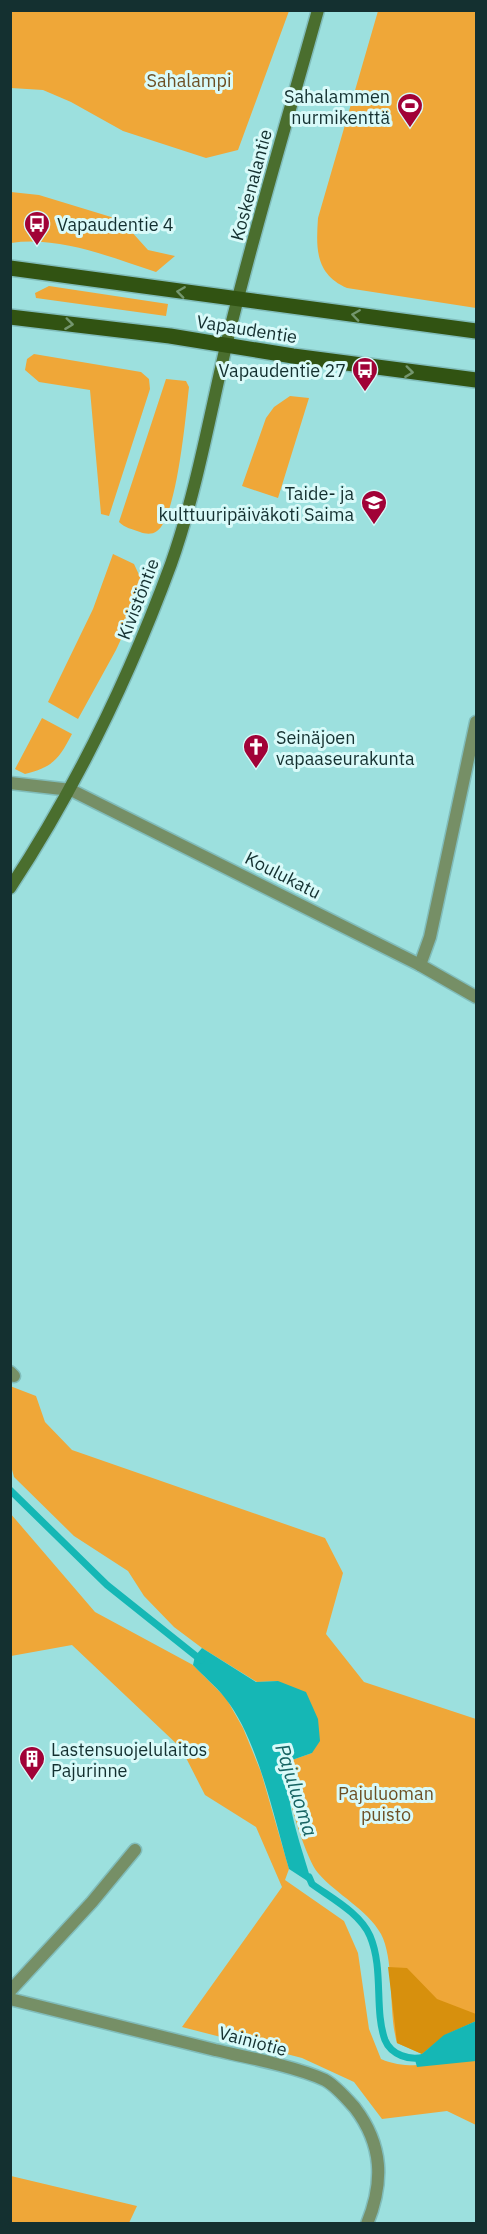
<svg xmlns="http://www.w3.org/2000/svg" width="487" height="2234" viewBox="0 0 487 2234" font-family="'IBM Plex Sans',sans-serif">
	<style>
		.green { fill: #efa738 }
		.forest { fill: #d7900d }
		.water { fill: #15b7b5 }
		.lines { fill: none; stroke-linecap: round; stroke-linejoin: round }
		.stream { stroke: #15b7b5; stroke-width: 7 }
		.minor-casing { stroke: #81bdbb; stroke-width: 15 }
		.tertiary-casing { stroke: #81bdbb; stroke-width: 15 }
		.secondary-casing { stroke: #81bdbb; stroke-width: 15 }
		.primary-casing { stroke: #81bdbb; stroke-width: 18 }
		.minor { stroke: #768f66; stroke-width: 12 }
		.tertiary { stroke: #768f66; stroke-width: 12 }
		.secondary { stroke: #4a6e2e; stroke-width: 12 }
		.primary { stroke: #315312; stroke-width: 15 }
		.oneway { stroke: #74966e }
		.labels { text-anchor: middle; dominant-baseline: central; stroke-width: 6; stroke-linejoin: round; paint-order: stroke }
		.park-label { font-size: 18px; fill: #6d4f24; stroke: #d9faf9 }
		.poi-label { font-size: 18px; fill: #143030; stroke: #d9faf9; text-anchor: end }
		.street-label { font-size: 18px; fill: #143030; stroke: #d9faf9 }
		.water-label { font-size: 20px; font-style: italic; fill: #176463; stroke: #d9faf9 }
	</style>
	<rect width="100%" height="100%" fill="#9ce0de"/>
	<path class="green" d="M10 11 11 10 289 11 238 150 206 158 123 131 71 102 43 90 11 88Z
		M378 11H476V308L347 288C315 274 316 248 318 218Z
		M11 192 39 195 121 220 148 250 175 256 156 272C110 257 59 236 11 243Z
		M49 286 168 304 166 316 36 298 35 293Z
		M34 354 141 372 149 379 150 389 109 516 101 514 90 390 39 382 25 370 27 359Z
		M166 379 186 381 189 387C186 413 177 518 157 531 152 535 145 534 140 532 132 529 125 528 119 522Z
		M290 396 309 398 278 498 242 486 266 418 274 407Z
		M113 554 134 564 141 579V596L116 650 78 719 48 702 93 609Z
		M42 718 72 734C59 759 53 767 25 774L15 769Z
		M10 1386 36 1396 45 1422 72 1450 325 1538 343 1573 326 1634 364 1682 476 1719V2021L445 2035 422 2054 397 2043C388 2012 395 1961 381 1934 367 1909 337 1895 318 1873 306 1859 285 1792 286 1773 287 1769 290 1764 292 1760L312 1753 278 1681 257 1682 202 1648 174 1627 144 1596 128 1571 74 1536 14 1477 10 1462Z
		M10 1513 95 1612 193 1665 226 1698 243 1728 261 1772 289 1869 285 1880 344 1921 358 1953 369 2029 381 2059C413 2073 443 2059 476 2061V2125L447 2111 382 2119 354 2082 302 2058 182 2027 282 1887 256 1827 205 1795 181 1748 72 1645 11 1656Z
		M11 2176 137 2206 129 2223H11Z"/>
	<path class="forest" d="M388 1967 407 1968 437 1999 476 2014V2021L445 2035 422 2054 397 2043Z"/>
	<path class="water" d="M202 1648 256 1682 278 1681 306 1692 318 1719 320 1741 312 1753 292 1760C278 1788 304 1853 312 1884L289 1869C274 1818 258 1739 225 1698 216 1686 203 1676 193 1665L195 1656Z
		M476 2021V2061L417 2067 415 2060 444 2035Z"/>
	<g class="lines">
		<path class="stream" d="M10 1490 107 1585 201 1660
			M309 1877 312 1884C331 1898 360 1913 370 1936 384 1969 374 2010 385 2040 391 2055 410 2061 424 2057"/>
		<defs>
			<path id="minor" d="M10 783 71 790
				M420 965 430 937 476 722
				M10 1372 14 1376
				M10 1991 92 1902 135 1850
				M10 1999C79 2016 147 2033 215 2050 246 2057 297 2067 325 2080 336 2086 347 2099 355 2108 383 2145 384 2182 367 2224"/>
			<path id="tertiary" d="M71 790 420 965 476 997"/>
			<path id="secondary" d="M10 888C77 786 129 678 171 564 196 493 209 419 226 346 253 233 287 122 318 10"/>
			<path id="primary" d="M10 268 476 331
				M10 317 170 336 293 356 476 380"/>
		</defs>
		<use href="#minor" class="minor-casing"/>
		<use href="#tertiary" class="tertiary-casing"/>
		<use href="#secondary" class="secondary-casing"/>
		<use href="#primary" class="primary-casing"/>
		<use href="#minor" class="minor"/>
		<use href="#tertiary" class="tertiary"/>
		<use href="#secondary" class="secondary"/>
		<use href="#primary" class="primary"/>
	</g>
	<defs><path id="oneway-chevron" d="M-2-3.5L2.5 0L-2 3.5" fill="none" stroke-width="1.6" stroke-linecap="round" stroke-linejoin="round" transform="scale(1.5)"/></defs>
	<g class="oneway">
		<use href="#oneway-chevron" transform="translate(181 292) rotate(-172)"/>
		<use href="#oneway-chevron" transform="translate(356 315) rotate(-172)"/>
		<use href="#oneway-chevron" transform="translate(69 324) rotate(7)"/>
		<use href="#oneway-chevron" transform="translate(409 372) rotate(7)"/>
	</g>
	<defs>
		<symbol id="stadium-pin" viewBox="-11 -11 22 30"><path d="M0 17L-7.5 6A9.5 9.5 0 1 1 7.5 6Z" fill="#a10237" stroke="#d9faf9"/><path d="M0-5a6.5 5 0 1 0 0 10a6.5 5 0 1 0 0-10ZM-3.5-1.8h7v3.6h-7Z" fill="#fff"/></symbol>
		<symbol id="bus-pin" viewBox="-11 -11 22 30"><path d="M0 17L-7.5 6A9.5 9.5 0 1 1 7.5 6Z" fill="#a10237" stroke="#d9faf9"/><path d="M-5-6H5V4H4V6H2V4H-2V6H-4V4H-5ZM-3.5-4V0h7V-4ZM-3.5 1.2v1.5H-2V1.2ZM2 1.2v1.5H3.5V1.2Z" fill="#fff"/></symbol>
		<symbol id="school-pin" viewBox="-11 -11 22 30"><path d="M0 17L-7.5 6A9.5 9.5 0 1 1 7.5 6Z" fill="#a10237" stroke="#d9faf9"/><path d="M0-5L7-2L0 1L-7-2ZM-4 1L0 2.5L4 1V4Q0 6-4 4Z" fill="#fff"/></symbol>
		<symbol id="church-pin" viewBox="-11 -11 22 30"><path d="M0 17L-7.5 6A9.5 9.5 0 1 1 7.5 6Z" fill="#a10237" stroke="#d9faf9"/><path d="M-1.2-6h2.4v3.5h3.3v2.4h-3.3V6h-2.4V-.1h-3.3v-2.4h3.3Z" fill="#fff"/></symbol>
		<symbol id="building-pin" viewBox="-11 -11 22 30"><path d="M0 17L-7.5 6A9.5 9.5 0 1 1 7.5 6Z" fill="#a10237" stroke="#d9faf9"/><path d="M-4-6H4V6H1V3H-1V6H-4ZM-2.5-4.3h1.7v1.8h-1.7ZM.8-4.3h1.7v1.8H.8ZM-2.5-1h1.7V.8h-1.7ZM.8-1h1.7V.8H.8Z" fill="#fff"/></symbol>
	</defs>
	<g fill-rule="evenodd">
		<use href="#stadium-pin" x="395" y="91" width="30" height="40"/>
		<use href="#bus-pin" x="22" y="209" width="30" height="40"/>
		<use href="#bus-pin" x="350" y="355" width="30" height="40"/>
		<use href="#school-pin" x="359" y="488" width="30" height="40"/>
		<use href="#church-pin" x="241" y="732" width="30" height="40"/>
		<use href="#building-pin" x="17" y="1744" width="30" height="40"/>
	</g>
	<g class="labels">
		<g class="park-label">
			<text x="189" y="80">Sahalampi</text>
			<text x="386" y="1793">Pajuluoman<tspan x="386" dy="21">puisto</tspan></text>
		</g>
		<g class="poi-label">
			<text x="390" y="96">Sahalammen<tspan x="390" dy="21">nurmikenttä</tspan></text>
			<text x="57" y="224" text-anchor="start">Vapaudentie 4</text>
			<text x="346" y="370">Vapaudentie 27</text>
			<text x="354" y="493">Taide- ja<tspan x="354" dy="21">kulttuuripäiväkoti Saima</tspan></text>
			<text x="276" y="737" text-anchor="start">Seinäjoen<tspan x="276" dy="21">vapaaseurakunta</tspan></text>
			<text x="51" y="1749" text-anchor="start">Lastensuojelulaitos<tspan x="51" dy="21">Pajurinne</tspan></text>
		</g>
		<g class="street-label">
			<text transform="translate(251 185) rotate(-75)">Koskenalantie</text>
			<text transform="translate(247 329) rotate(9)">Vapaudentie</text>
			<text transform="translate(138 599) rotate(-69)">Kivistöntie</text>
			<text transform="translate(283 875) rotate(27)">Koulukatu</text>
			<text transform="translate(253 2041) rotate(15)">Vainiotie</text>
		</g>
		<g class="water-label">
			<text transform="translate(297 1790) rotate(72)">Pajuluoma</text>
		</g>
	</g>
	<rect width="487" height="2234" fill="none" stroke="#143030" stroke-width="24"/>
</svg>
